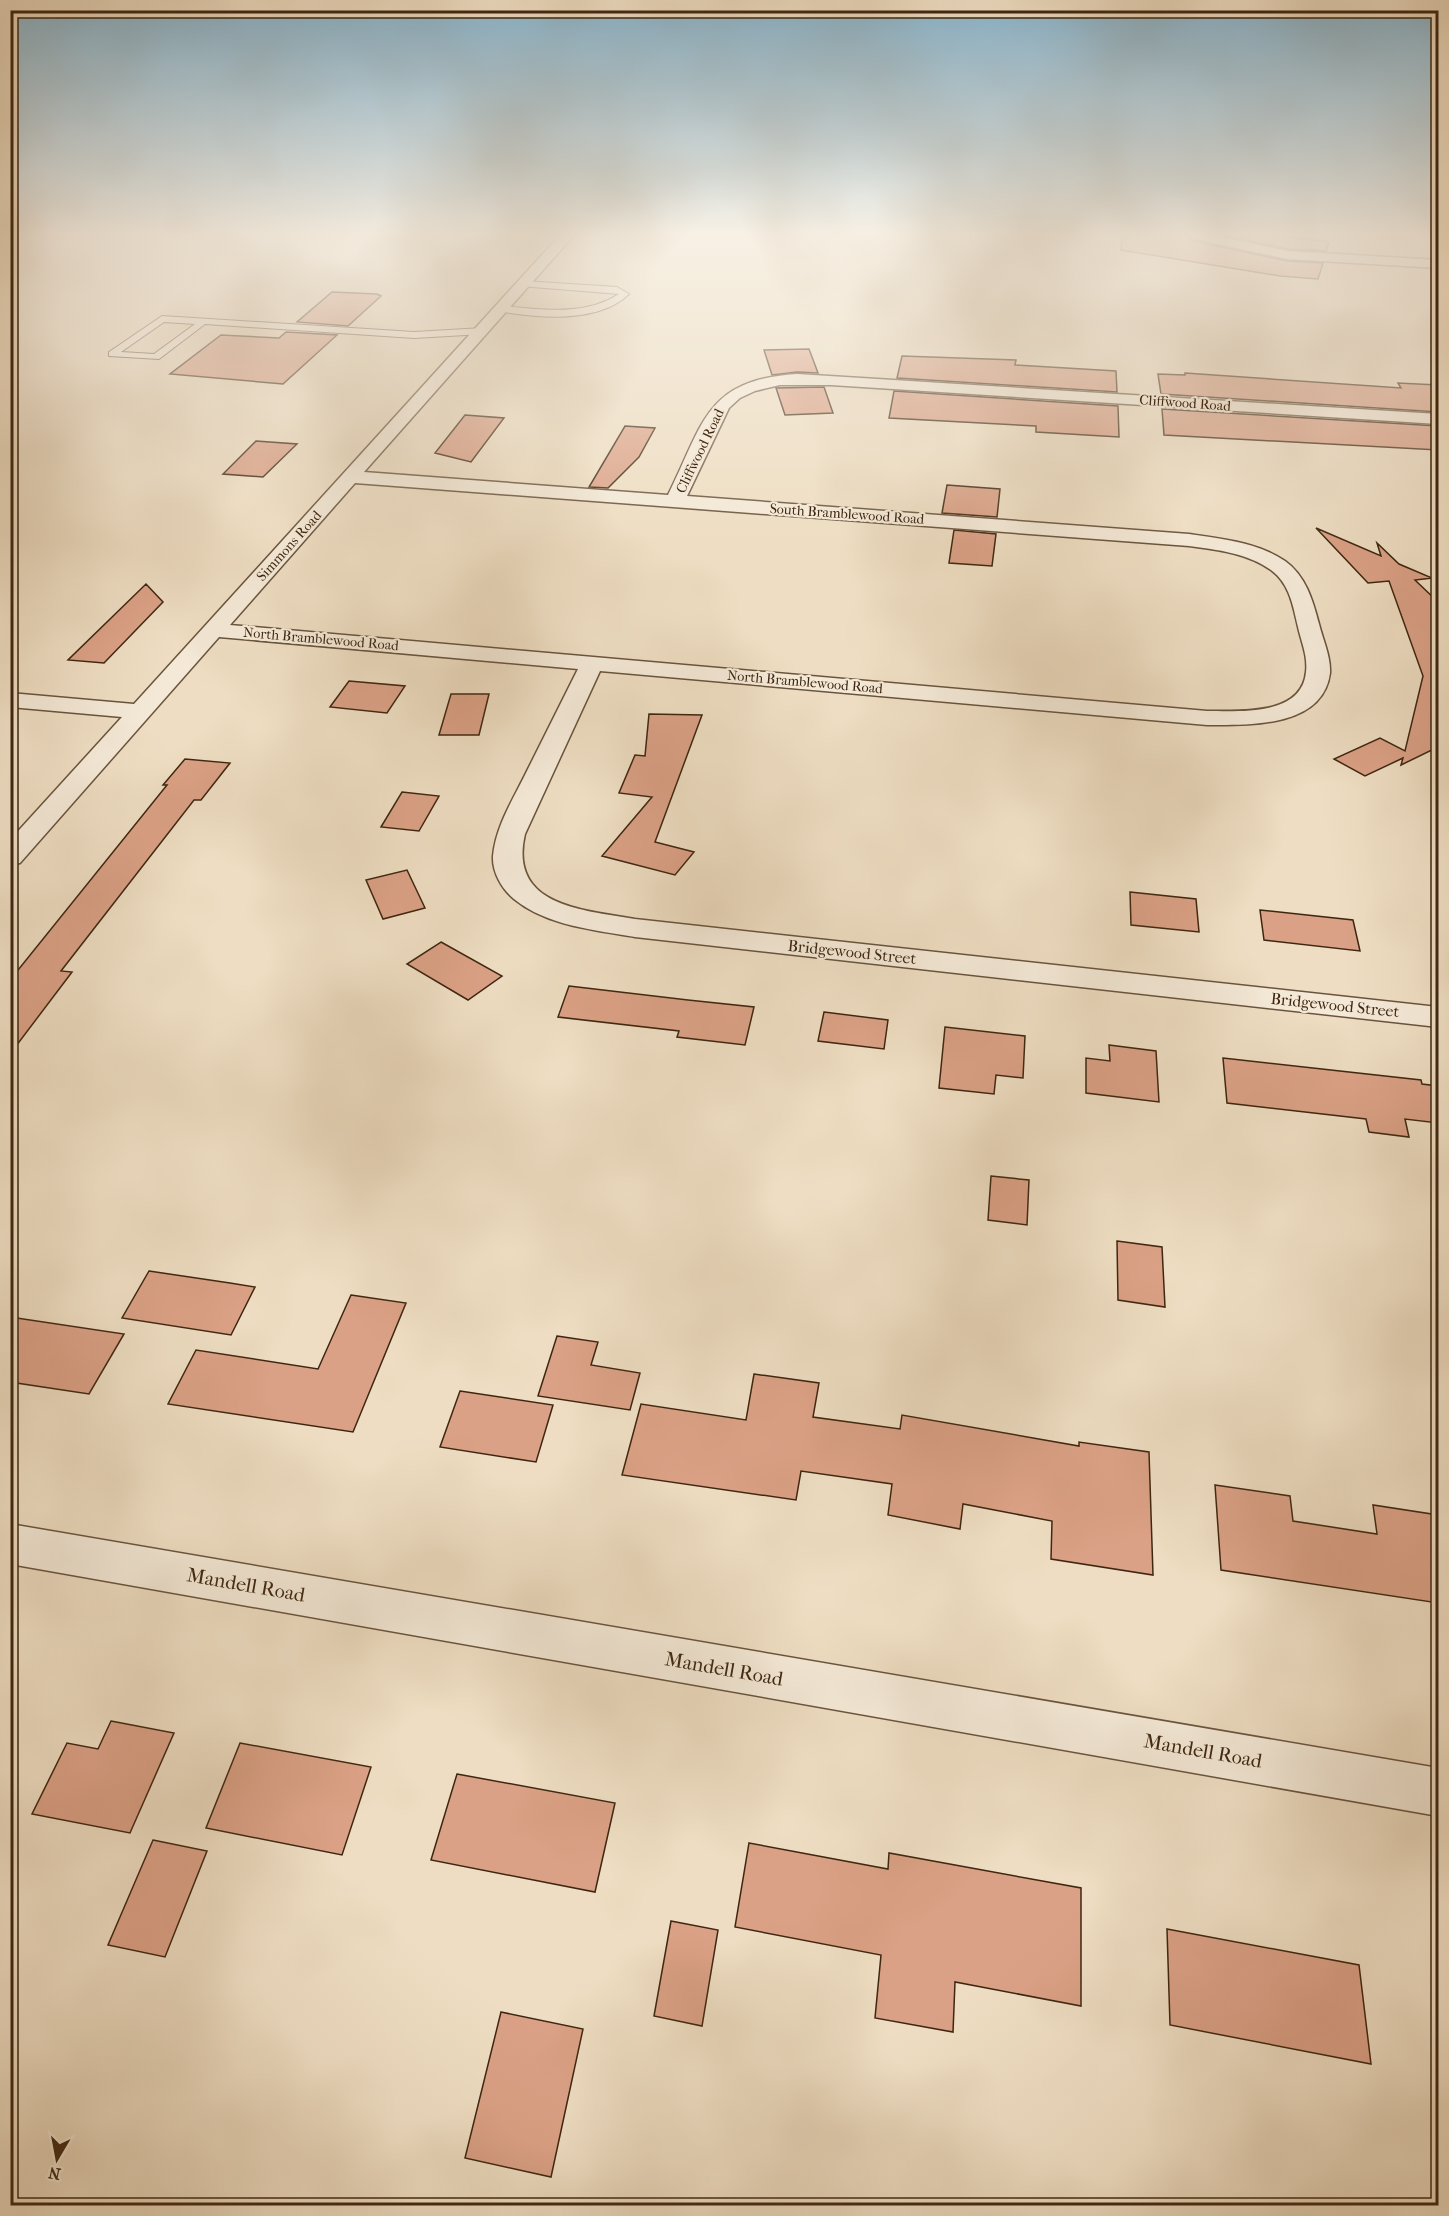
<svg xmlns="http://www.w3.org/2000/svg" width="1449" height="2216" viewBox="0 0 1449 2216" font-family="'IM FELL French Canon',serif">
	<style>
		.building { fill: #dba186; stroke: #3e2711; stroke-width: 1.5 }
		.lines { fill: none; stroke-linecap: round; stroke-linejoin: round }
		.lane-casing { stroke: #6a543d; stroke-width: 2 }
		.street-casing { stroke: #6a543d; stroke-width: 3 }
		.lane { fill: #f4e9d7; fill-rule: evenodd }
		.street { fill: #f4e9d7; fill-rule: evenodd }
		.labels { text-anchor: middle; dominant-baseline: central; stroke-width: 4.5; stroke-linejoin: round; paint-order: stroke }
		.far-street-label { font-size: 14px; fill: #3e2711; stroke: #f4e9d7 }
		.street-label { font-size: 16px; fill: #3e2711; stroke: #f4e9d7 }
		.near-street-label { font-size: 20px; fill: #3e2711; stroke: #f4e9d7 }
	</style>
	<rect width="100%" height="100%" fill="#eeddc2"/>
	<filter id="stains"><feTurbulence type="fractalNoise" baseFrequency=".00333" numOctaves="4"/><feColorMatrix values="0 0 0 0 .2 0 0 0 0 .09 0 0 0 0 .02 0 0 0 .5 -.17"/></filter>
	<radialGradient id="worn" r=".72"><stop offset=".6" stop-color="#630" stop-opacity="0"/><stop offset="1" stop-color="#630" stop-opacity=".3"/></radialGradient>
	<path class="building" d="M1122 235H1185L1194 241 1287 261 1323 263 1318 279 1280 276 1121 250Z
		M1222 235H1274L1329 242 1326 251 1287 249Z
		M332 292 377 294 381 296 348 326 297 322Z
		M286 332 337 335 283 384 170 374 221 335 279 338Z
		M809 349 818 373 797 372 772 375 764 350Z
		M902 356 1016 360 1015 365 1116 371 1117 392 897 378Z
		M1185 373 1401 388 1398 383 1438 385V412L1161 394 1158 374 1185 375Z
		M824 387 833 413 785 415 776 388Z
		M894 391 1118 406 1119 437 1036 432V426L889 418Z
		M1162 409 1438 426V450L1164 435Z
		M465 415 504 418 471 462 435 453Z
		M625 426 655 428 639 457 608 488 589 487Z
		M256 441 297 444 263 477 223 474Z
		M947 485 1000 489 997 517 942 513Z
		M1316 528 1381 556 1377 543 1399 564 1432 578 1415 580 1438 602V747L1401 765 1403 758 1365 776 1334 759 1380 738 1405 751 1423 676 1389 581 1368 583Z
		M954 530 996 534 992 566 949 563Z
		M146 584 163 602 104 663 68 660Z
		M349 681 405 686 387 713 330 707Z
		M451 694H489L479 735H439Z
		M649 714 702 715 655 842 694 852 675 875 602 856 652 797 619 793 635 755 645 756Z
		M185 759 230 763 201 800H194L61 971 72 972 10 1054V980L167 785H163Z
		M402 792 439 796 419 831 381 827Z
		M407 870 425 908 383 919 366 880Z
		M1130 892 1196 899 1199 932 1131 925Z
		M1260 910 1353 920 1360 951 1264 940Z
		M441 942 502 976 468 1000 407 964Z
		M569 986 688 1000 754 1007 745 1045 677 1037 679 1031 558 1017Z
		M824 1012 888 1020 884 1049 818 1041Z
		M945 1027 1025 1036 1023 1078 996 1075 994 1094 939 1088Z
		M1109 1045 1156 1051 1159 1102 1086 1093V1058L1110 1061Z
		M1223 1058 1421 1080 1422 1084 1438 1086V1123L1405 1119 1409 1137 1369 1132 1366 1119 1227 1103Z
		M991 1176 1029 1180 1027 1225 988 1220Z
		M1117 1241 1162 1247 1165 1307 1118 1300Z
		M149 1271 230 1283 255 1287 231 1335 122 1318Z
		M351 1295 406 1303 353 1432 168 1404 196 1350 318 1369Z
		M10 1317 124 1334 89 1394 10 1382Z
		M557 1336 598 1342 591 1365 640 1373 630 1410 538 1396Z
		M754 1374 819 1383 813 1417 900 1429 902 1415 1079 1446V1442L1149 1452 1153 1575 1051 1559 1052 1521 963 1504 960 1529 888 1515 892 1484 801 1471 796 1500 622 1475 641 1404 746 1420Z
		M460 1391 553 1405 536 1462 440 1447Z
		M1215 1485 1290 1496 1293 1521 1377 1534 1373 1505 1438 1515V1603L1221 1570Z
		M111 1721 174 1733 130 1833 32 1814 67 1743 98 1749Z
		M240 1743 371 1767 342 1855 206 1828Z
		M457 1774 615 1803 595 1892 431 1860Z
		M153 1840 207 1851 165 1957 108 1945Z
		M749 1843 888 1869 889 1853 1081 1888V2006L955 1982 953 2032 875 2018 881 1955 735 1927Z
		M671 1921 718 1930 702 2026 654 2016Z
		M1167 1929 1359 1965 1371 2064 1170 2025Z
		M501 2012 583 2029 551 2177 465 2158Z"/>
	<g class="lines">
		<defs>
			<path id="lane" d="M523 281 617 287 629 294C598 324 537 318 498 311V307L501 306C541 309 583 317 619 294L520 286Z
				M162 316 414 332 483 328 488 331 483 334 414 338 205 324 159 359 109 356V352ZM164 322 195 324 154 354 121 352Z"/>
			<path id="street" d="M560 235H574L364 472 668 495C704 423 705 380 797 374L1438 414V424L831 385H780L755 391 740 398 729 408 687 496 1189 534C1222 539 1257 542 1285 561 1306 576 1313 601 1319 624 1323 640 1331 657 1330 673 1323 728 1248 725 1207 725L600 671 525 834C508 906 582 910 635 919L1438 1007V1027L635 937C595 930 547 926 514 899 502 889 492 872 493 856 496 825 514 798 527 771 544 737 561 703 578 669L219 637 20 863 10 865V840L122 717 10 707V693L134 704ZM355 483 1189 546C1218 550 1247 553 1271 570 1290 584 1293 606 1298 627 1301 641 1308 656 1306 672 1302 716 1240 711 1207 711L230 625Z
				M1187 235H1212L1287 251 1438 260V268L1287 259 1194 239Z
				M10 1524 1438 1768V1816L10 1564Z"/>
		</defs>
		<use href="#lane" class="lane-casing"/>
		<use href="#street" class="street-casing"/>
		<use href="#lane" class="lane"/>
		<use href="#street" class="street"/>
	</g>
	<linearGradient id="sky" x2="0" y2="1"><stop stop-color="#89b7d1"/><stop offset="0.43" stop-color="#f7f0e4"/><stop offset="1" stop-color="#f7f0e4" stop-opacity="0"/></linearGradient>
	<rect width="1449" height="545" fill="url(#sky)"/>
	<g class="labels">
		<g class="far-street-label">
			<text transform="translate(1185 403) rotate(4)">Cliffwood Road</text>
			<text transform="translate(700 451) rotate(-64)">Cliffwood Road</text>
			<text transform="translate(847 514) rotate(4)">South Bramblewood Road</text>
			<text transform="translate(289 546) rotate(-48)">Simmons Road</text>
			<text transform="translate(321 639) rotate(5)">North Bramblewood Road</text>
			<text transform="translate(805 682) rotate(5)">North Bramblewood Road</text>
		</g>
		<g class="street-label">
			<text transform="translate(852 952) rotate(6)">Bridgewood Street</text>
			<text transform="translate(1335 1005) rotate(6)">Bridgewood Street</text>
		</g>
		<g class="near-street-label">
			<text transform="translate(246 1585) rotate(10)">Mandell Road</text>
			<text transform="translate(724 1669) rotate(10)">Mandell Road</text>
			<text transform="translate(1203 1751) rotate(10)">Mandell Road</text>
		</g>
	</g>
	<rect width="1449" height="2216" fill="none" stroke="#eeddc2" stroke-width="36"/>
	<rect x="12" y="12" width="1425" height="2192" fill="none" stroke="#3e2711" stroke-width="3"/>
	<rect x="18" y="18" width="1413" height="2180" fill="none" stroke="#3e2711" stroke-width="1.5"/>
	<g transform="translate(57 2159) rotate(190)" stroke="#f4e9d7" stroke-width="4.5" paint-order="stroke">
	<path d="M0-4.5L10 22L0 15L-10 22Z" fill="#3e2711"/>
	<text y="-9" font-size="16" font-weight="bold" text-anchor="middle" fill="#3e2711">N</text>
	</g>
	<rect width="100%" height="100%" filter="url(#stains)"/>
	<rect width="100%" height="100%" fill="url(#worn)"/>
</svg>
